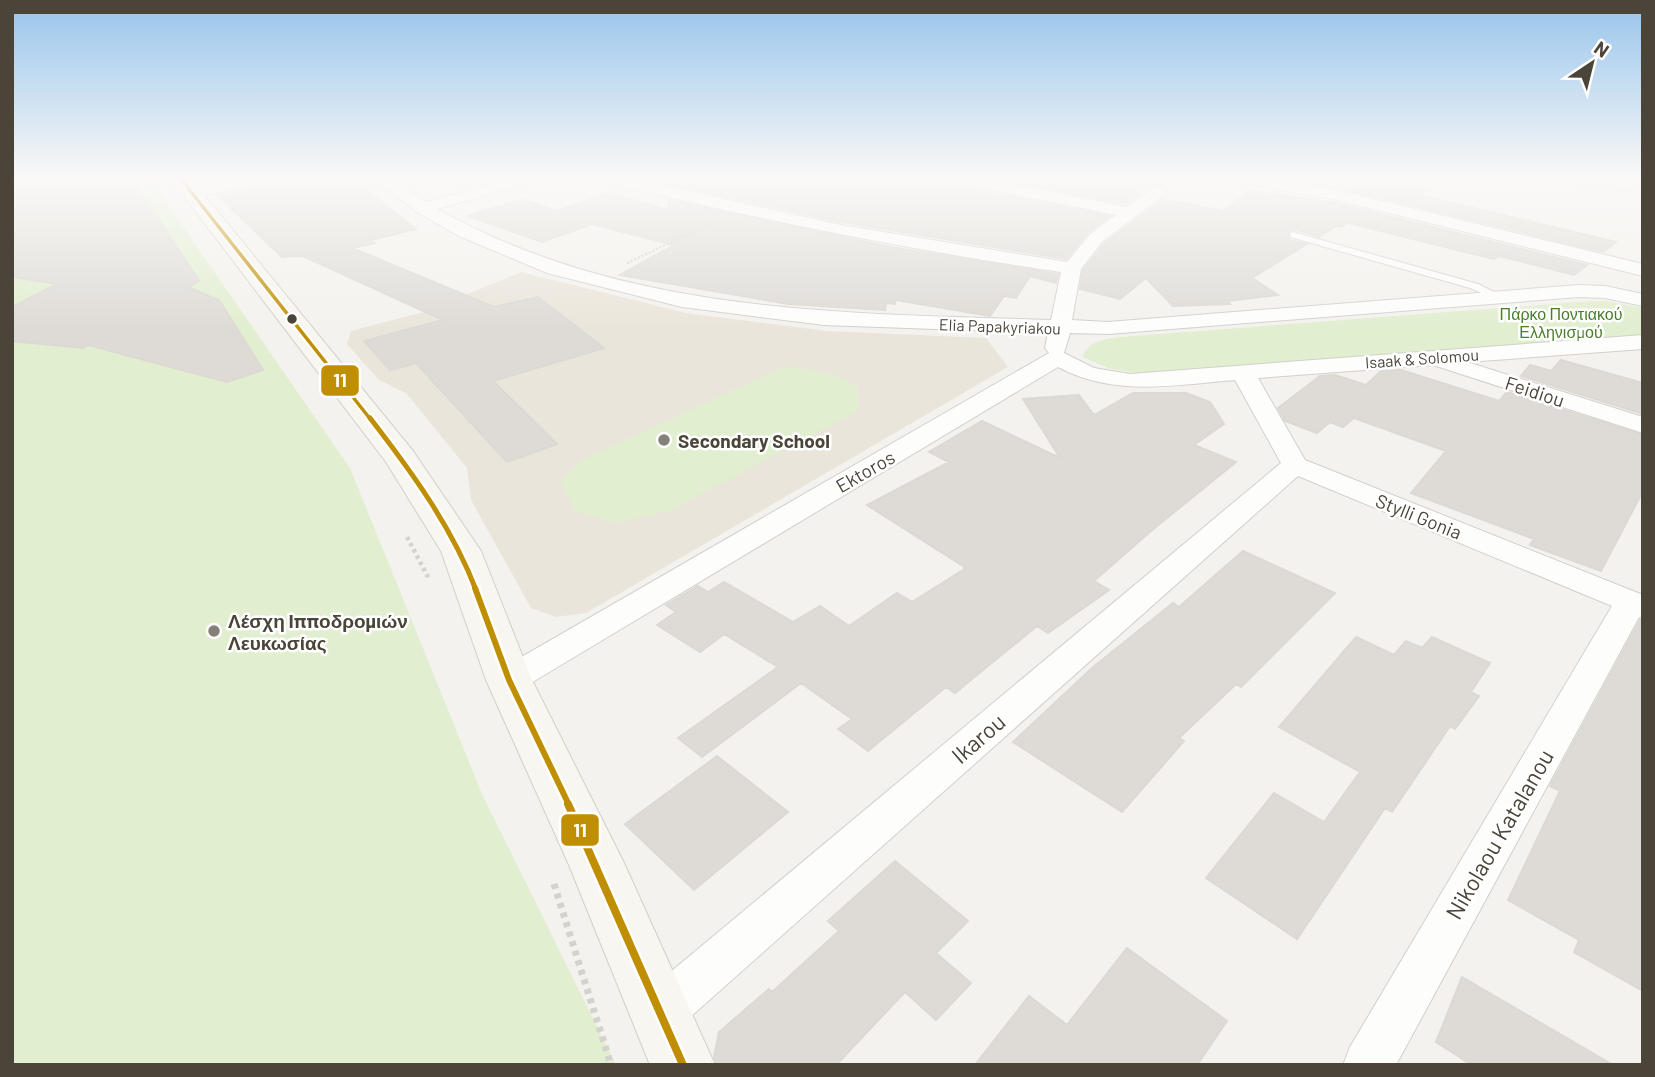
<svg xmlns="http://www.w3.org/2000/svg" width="1655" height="1077" viewBox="0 0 1655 1077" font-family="Barlow,sans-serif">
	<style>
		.education { fill: #eae5da }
		.green { fill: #e1eecf }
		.building { fill: #dedbd6; stroke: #dcd9d4; stroke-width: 2 }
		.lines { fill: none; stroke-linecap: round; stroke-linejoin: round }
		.lane-casing { stroke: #d2d0cb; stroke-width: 2 }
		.street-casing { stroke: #d2d0cb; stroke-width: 2 }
		.secondary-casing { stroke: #d3cfc5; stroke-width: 2 }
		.path-far2 { stroke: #d3d2cc; stroke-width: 2.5; stroke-dasharray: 2 2; stroke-linecap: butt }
		.path-far1 { stroke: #d3d2cc; stroke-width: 4.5; stroke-dasharray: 3.5 3.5; stroke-linecap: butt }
		.path { stroke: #d3d2cc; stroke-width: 7; stroke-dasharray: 5 5; stroke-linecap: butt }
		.lane { fill: #fdfdfc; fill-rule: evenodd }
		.street { fill: #fdfdfc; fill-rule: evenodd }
		.secondary { fill: #f7f6f1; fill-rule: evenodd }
		.bus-1-far3-casing { stroke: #fff; stroke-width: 7 }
		.bus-1-far2-casing { stroke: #fff; stroke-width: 10 }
		.bus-1-far1-casing { stroke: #fff; stroke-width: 11 }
		.bus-1-casing { stroke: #fff; stroke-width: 13 }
		.bus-1-far3 { stroke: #c08f01; stroke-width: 3.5 }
		.bus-1-far2 { stroke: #c08f01; stroke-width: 5 }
		.bus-1-far1 { stroke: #c08f01; stroke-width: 6 }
		.bus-1 { stroke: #c08f01; stroke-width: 8 }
		.bus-dot { fill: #4b4439; stroke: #fff; stroke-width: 2.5 }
		.poi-dot { fill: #868178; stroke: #fff; stroke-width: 2.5 }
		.labels { text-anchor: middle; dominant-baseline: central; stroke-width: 5; stroke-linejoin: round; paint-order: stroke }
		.far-park-label { font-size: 16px; fill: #4a7f2a; stroke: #fff }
		.far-street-label { font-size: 16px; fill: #4b4439; stroke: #fff }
		.street-label { font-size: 19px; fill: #4b4439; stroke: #fff }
		.poi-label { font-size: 19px; font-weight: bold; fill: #4b4439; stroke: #fff; text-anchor: start }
		.near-street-label { font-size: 23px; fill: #4b4439; stroke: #fff }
		.line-badge { stroke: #fff; stroke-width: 2.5 }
		.badge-label { font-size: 19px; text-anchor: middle; font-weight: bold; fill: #fff }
	</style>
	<rect width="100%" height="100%" fill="#f4f2ee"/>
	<path class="education" d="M521 272 686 313 827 331 986 338 1008 367 586 613 556 617 531 608 471 500 467 468 407 394 379 380 347 344 351 331 424 312Z"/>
	<path class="green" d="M12 179H150L350 468 482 794 616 1065H12Z
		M1592 301H1606L1643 308V336L1135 373 1108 368 1083 357C1088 340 1107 339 1121 337Z
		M783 367C812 368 833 372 858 387V411L669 511 617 523 575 511 560 481 584 459Z"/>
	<path class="building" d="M12 179H132L199 281 188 287 219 300 263 370 227 382 88 345 83 348 12 341V307L57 284 12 277Z
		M300 179H352L416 229 371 240 375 243 352 248 494 307 538 297 604 348 493 381 557 444 507 462 416 363 390 370 364 341 443 320 303 256 282 257 218 196Z
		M671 179H955L964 187 1110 216 1088 232 1066 259 841 222 671 185Z
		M999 179H1153L1132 193 1140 194 1126 204Z
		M1373 179 1429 190 1420 195 1616 242 1603 252 1348 190Z
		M1249 191 1336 203 1587 265 1574 275 1499 256 1494 259 1348 223 1341 227 1336 226 1319 237 1294 229 1288 231 1289 240 1307 244 1252 278 1278 295 1227 301 1230 304 1173 306 1146 278 1120 299 1080 289 1083 270 1104 244 1163 199 1224 211Z
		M609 193 668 210 669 200 891 247 1058 274 1056 283 1030 276 1016 298 1004 296 990 316 896 300 895 304 886 303 885 310 788 304 620 275 674 245 592 224 542 242 468 216 522 199 557 211Z
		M1561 360 1643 383V414L1521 376 1530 365 1551 371Z
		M1401 370 1499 401 1507 392 1643 435V491L1601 571 1530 545 1534 539 1411 493 1446 451 1354 418 1343 427 1330 422 1317 433 1285 421 1278 408 1320 376 1335 375 1366 385 1381 371Z
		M1133 393H1186L1210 402 1224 424 1194 445 1236 462 1151 531 1094 581 1109 590 1048 633 1037 626 955 693 946 687 868 751 838 729 852 719 801 683 702 757 678 738 778 667 724 634 700 652 657 625 676 612 666 605 698 586 708 592 724 582 793 622 820 606 849 626 897 593 912 602 966 568 867 505 949 462 929 452 982 421 1060 458 1023 399 1079 395 1094 415Z
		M1243 551 1335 593 1241 687 1236 684 1179 738 1184 741 1122 812 1013 742 1092 668 1173 603 1179 607Z
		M1640 620H1643V991L1574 952 1579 940 1508 900 1560 791 1550 786Z
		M1356 637 1394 655 1406 641 1422 648 1432 637 1490 663 1471 692 1479 696 1455 729 1450 726 1392 812 1385 808 1297 939 1206 878 1274 793 1324 822 1360 772 1279 727Z
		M717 756 788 812 694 890 625 824Z
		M895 861 968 921 936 953 971 983 936 1020 905 992 836 1065H717L714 1057 719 1032 769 989 772 992 839 931 828 921Z
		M1127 948 1227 1021 1197 1065H975L1029 996 1067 1025Z
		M1462 977 1613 1065H1472L1436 1042Z"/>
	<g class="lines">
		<defs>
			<path id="lane" d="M1293 232 1478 284 1504 297 1495 299 1470 288 1290 237V233Z"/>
			<path id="street" d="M375 179H393L426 202 509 179H534L532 182 437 209C626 315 841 313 1051 320L1061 272C910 250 761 220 613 184L605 179H632L841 225 1067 262 1090 234 1116 215 965 184 957 179H987L1127 207 1153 188H1165L1167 191 1165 194 1102 242 1081 269 1072 320 1108 322 1579 285 1605 286 1643 294V306L1605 298 1579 297 1108 334 1070 333 1064 353 1094 368 1130 374 1643 335V349L1467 362 1643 417V433L1433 365 1258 378 1305 460 1643 595V618L1639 617 1396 1065H1343L1350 1047 1612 606 1298 476 678 1028 661 1035 644 1028 637 1011 644 994 1281 463 1235 380C1174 385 1114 397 1058 367L521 689 509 693 497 689 491 680 497 671 1049 353 1045 348 1048 333 824 325 682 307 547 273 459 236 417 212Z
				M1242 179H1275L1337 190 1643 264V276L1337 200 1250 184Z"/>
			<path id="secondary" d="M171 179H191L196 185 229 179H270L267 183 205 196 413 451 481 551 532 680 625 865 715 1065H650L569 865 486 680 441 551 386 462Z"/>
		</defs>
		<use href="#lane" class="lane-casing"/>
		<use href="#street" class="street-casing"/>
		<use href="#secondary" class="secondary-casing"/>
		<path class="path-far2" d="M1550 179 1643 194
			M627 263 708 225"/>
		<path class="path-far1" d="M407 537 429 579"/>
		<path class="path" d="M554 884 611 1065"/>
		<use href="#lane" class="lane"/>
		<use href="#street" class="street"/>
		<use href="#secondary" class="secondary"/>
		<defs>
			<path id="bus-1-far3" d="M181 179 371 420"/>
			<path id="bus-1-far2" d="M370 418C411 471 452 527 476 590"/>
			<path id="bus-1-far1" d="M475 588 509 680 569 805"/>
			<path id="bus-1" d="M568 804 683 1065"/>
		</defs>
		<use href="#bus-1-far3" class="bus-1-far3-casing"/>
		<use href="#bus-1-far2" class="bus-1-far2-casing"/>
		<use href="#bus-1-far1" class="bus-1-far1-casing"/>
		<use href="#bus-1" class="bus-1-casing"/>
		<use href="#bus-1-far3" class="bus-1-far3"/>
		<use href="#bus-1-far2" class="bus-1-far2"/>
		<use href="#bus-1-far1" class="bus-1-far1"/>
		<use href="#bus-1" class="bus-1"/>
	</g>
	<linearGradient id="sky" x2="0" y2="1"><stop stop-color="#98c4ec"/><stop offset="0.54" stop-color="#faf9f7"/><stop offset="1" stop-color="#faf9f7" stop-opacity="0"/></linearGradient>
	<rect width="1655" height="330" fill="url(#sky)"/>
	<circle class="bus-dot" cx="292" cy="319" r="6"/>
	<g class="poi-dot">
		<circle cx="664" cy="440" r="7"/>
		<circle cx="214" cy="631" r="7"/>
	</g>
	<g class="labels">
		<g class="far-park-label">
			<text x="1561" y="313">Πάρκο Ποντιακού<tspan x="1561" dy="18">Ελληνισμού</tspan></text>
		</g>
		<g class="far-street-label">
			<text transform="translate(1000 326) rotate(2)">Elia Papakyriakou</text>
			<text transform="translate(1422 358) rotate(-4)">Isaak &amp; Solomou</text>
		</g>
		<g class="street-label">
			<text transform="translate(1535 391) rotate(18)">Feidiou</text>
			<text transform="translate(865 471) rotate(-30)">Ektoros</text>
			<text transform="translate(1419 516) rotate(22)">Stylli Gonia</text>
		</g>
		<g class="poi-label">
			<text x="678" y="440">Secondary School</text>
			<text x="228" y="620">Λέσχη Ιπποδρομιών<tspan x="228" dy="22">Λευκωσίας</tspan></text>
		</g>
		<g class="near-street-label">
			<text transform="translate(978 738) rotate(-41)">Ikarou</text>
			<text transform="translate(1499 834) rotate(-60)">Nikolaou Katalanou</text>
		</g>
	</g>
	<g class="line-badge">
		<rect x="320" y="364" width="40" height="33" rx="7" fill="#c08f01"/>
		<rect x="560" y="813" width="40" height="34" rx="7" fill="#c08f01"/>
	</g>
	<g class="badge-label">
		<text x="340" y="387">11</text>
		<text x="580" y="837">11</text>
	</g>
	<rect width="1655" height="1077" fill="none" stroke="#4b4439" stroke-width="28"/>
	<g transform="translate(1592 63) rotate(35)" stroke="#ffffff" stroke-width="5" paint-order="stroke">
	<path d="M0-5L12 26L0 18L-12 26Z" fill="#4b4439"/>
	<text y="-10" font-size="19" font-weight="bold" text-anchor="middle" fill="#4b4439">N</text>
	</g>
</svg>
